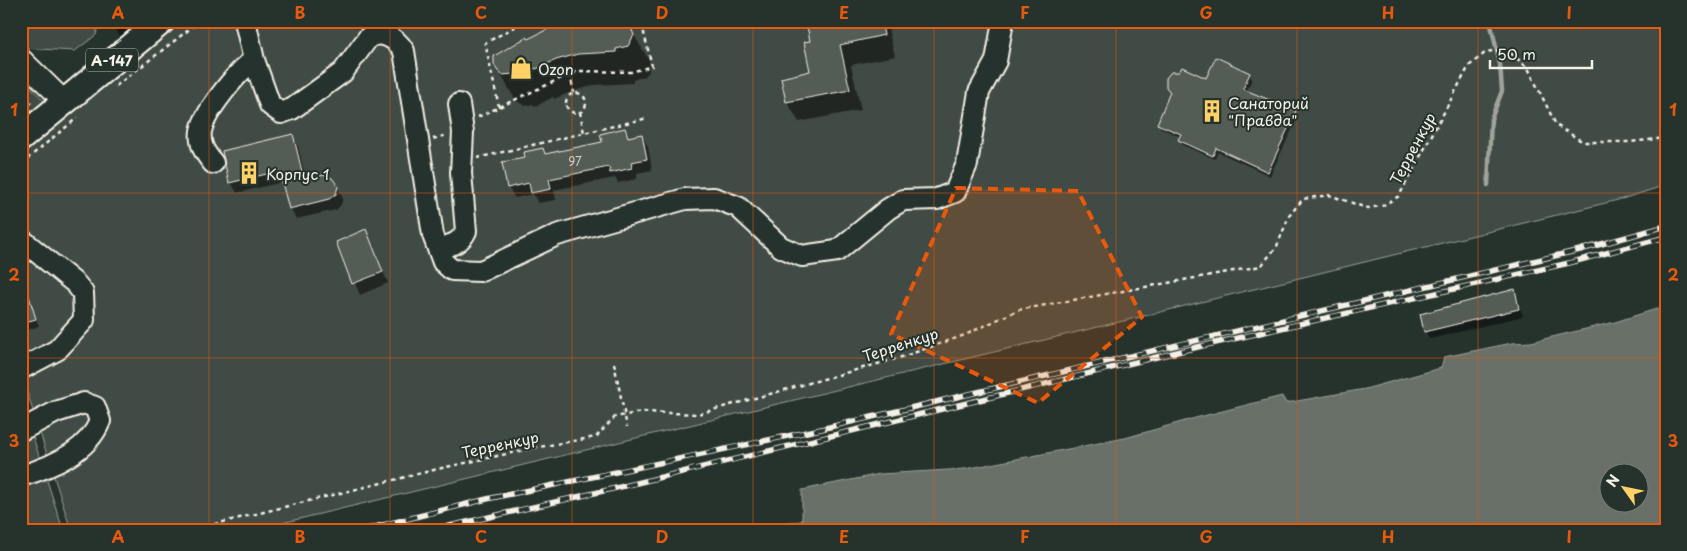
<svg xmlns="http://www.w3.org/2000/svg" width="1687" height="551" viewBox="0 0 1687 551" font-family="'Playpen Sans',sans-serif">
	<style>
		.green { fill: #414b45; stroke: #9a9e96 }
		.water { fill: #676f68; stroke: #9fa39b; fill-rule: evenodd }
		.shadow { fill: #0007 }
		.lines { fill: none; stroke-linecap: round; stroke-linejoin: round }
		.stream { stroke: #9fa39b; stroke-width: 4.5 }
		.building { fill: #525c55; stroke: #f4f1e8 }
		.minor-casing { stroke: #f4f1e8; stroke-width: 24 }
		.major-casing { stroke: #f4f1e8; stroke-width: 29 }
		.path { stroke: #f4f1e8; stroke-width: 2.5; stroke-dasharray: 4 4; stroke-linecap: butt }
		.minor { stroke: #26332d; stroke-width: 20 }
		.major { stroke: #26332d; stroke-width: 25 }
		.rail-casing { stroke: #f4f1e8; stroke-width: 5.5 }
		.rail { stroke: #26332d; stroke-width: 4; stroke-dasharray: 11; stroke-linecap: butt }
		.marked { fill: #e8590c; fill-opacity: 0.2; stroke: #e8590c; stroke-width: 4; stroke-dasharray: 10 6; stroke-linejoin: round }
		.grid { fill: none; stroke: #e8590c; stroke-width: 1; stroke-opacity: 0.55 }
		.labels { text-anchor: middle; dominant-baseline: central; stroke-width: 4; stroke-linejoin: round; paint-order: stroke }
		.number-label { font-size: 12px; fill: #ccccc3 }
		.shield { fill: #26332d; stroke: #b6b8b0; stroke-width: 1 }
		.shield-label { font-size: 14px; font-weight: bold; fill: #f4f1e8 }
		.poi-label { font-size: 15px; fill: #f4f1e8; stroke: #26332d; text-anchor: start }
		.street-label { font-size: 15px; fill: #f4f1e8; stroke: #26332d }
		.neatline { fill: none; stroke: #e8590c; stroke-width: 2 }
		.grid-label { font-size: 16px; text-anchor: middle; font-weight: bold; fill: #e8590c }
	</style>
	<rect width="100%" height="100%" fill="#26332d"/>
	<filter id="ink" filterUnits="userSpaceOnUse"><feTurbulence type="fractalNoise" baseFrequency=".02" numOctaves="2"/><feDisplacementMap in="SourceGraphic" scale="10" xChannelSelector="R" yChannelSelector="G"/><feConvolveMatrix kernelMatrix="1 2 1 2 8 2 1 2 1" color-interpolation-filters="sRGB"/></filter>
	<g filter="url(#ink)">
		<path class="green" d="M21 21H99L96 35 75 51 21 48Z
			M163 21H1666V185L1622 199 1148 315 253 530H71L21 373V77L46 103Z
			M21 400 63 530H21Z"/>
		<path class="water" d="M1666 306V530H709L802 521V490L880 474 965 469 1125 438 1199 417 1282 396 1286 403 1365 389 1441 368 1444 357 1512 343 1531 342 1615 322ZM1610 474H1640V504H1610Z"/>
		<path class="shadow" d="M21 21H29L23 26Z
			M109 21H149L123 40Z
			M807 21H886L895 56 851 65 861 110 799 122 787 102 812 72 811 42Z
			M626 22 649 60V72L645 76 633 80V83L596 85 574 91 554 99 553 97 535 107 533 104 526 106 516 101 498 70 528 41Z
			M1249 74 1252 79 1246 92 1295 112 1298 117 1270 176 1218 152 1215 159 1182 145 1180 140 1181 137 1161 128 1158 123 1207 80Z
			M625 130 629 138 641 135 648 146 652 170 637 173V179L618 183 615 178 554 190 556 200 538 203 533 194 515 198 508 187 527 159 543 149 546 155 604 143Z
			M292 135 298 146 306 180 337 186 343 198 341 205 336 210 296 219 290 208 283 182 237 193 231 182Z
			M366 231 388 283 360 295 337 242Z
			M26 291 39 326 21 332V293Z
			M1514 291 1523 316 1430 339 1425 331Z"/>
		<g class="lines">
			<path class="stream" d="M1488 185 1491 119 1502 91 1500 64 1490 21"/>
		</g>
		<path class="building" d="M564 21H628L634 35 628 46 616 49V52L578 54 556 60 536 69 534 68 517 77 514 74 502 75 497 70 494 64V56L527 37 528 39Z
			M806 21H881L884 35 840 45 850 90 786 102 781 78 810 71 804 42 810 41Z
			M1216 57 1250 73 1243 89 1296 111 1268 172 1216 148 1213 156 1178 140 1181 134 1157 124 1170 92 1166 87V78L1171 72H1179L1182 67 1206 78Z
			M625 128 628 137 642 134 647 159 631 162 632 168 610 173 609 167 549 179 551 189 531 193 529 183 507 188 502 162 525 158 524 152 543 148 545 154 602 142 600 134Z
			M293 134 304 180 324 175 332 178 338 186 336 194 329 199 289 209 279 171 229 183 222 151Z
			M366 229 383 272 352 284 336 242Z
			M24 280 36 319 21 323V281Z
			M1515 289 1519 309 1424 332 1420 314Z"/>
		<g class="lines">
			<defs>
				<path id="minor" d="M21 59 64 101
					M254 60 270 105 281 113 292 109 343 72 368 38C381 29 397 39 404 51L433 235 443 262 452 270 481 271 557 235 685 199 714 198 738 207 781 247 802 256 837 251 888 209 903 200 937 199 955 192 967 164 979 92 996 61 1003 21
					M213 163C205 153 199 145 201 131 205 111 238 71 254 60L245 21
					M21 239 76 284 83 293 84 320 57 350 21 369
					M438 249C450 245 460 244 466 231L461 173 463 132 459 104
					M21 430 56 412 84 403 95 407 100 421C88 452 51 467 21 476"/>
				<path id="major" d="M21 138 162 21"/>
			</defs>
			<use href="#minor" class="minor-casing"/>
			<use href="#major" class="major-casing"/>
			<path class="path" d="M570 74 574 93
				M116 86 200 21
				M566 103a10 10 0 1 1 20 0a10 10 0 1 1-20 0Z
				M21 99 34 104
				M499 107 485 43 526 21
				M580 112 584 133
				M478 117 570 74 580 71 631 72 652 66 641 21
				M433 139 447 135
				M477 158 648 118
				M21 164 77 118
				M614 363 627 427
				M191 530 442 468 539 447 596 437 615 417 642 412 698 414 899 358 965 335 1018 310 1261 266 1277 246 1289 216 1303 199 1329 195 1367 208 1382 206 1399 196 1469 66 1486 52 1506 49 1528 68 1556 125 1583 142H1630L1666 138"/>
			<use href="#minor" class="minor"/>
			<use href="#major" class="major"/>
			<defs>
				<path id="rail" d="M363 530 487 499 821 429 1580 250 1666 226
					M432 530 612 489 1202 346 1569 263 1666 237"/>
			</defs>
			<use href="#rail" class="rail-casing"/>
			<use href="#rail" class="rail"/>
		</g>
	</g>
	<path class="marked" d="M956 188 1078 191 1142 317 1038 403 891 334Z"/>
	<path class="grid" d="M209 21V530M390 21V530M572 21V530M753 21V530M934 21V530M1116 21V530M1297 21V530M1478 21V530M21 193H1666M21 358H1666"/>
	<defs>
		<symbol id="shop-bare" viewBox="-9 -9 18 18"><path d="M-5-2.5h2.3a2.7 3.5 0 0 1 5.4 0H5L5.5 6h-11ZM-1.5-2.5h3a1.5 2.3 0 0 0-3 0Z" fill="#ffd166" stroke="#26332d" stroke-width="2.5" paint-order="stroke"/></symbol>
		<symbol id="building-bare" viewBox="-9 -9 18 18"><path d="M-4-6H4V6H1V3H-1V6H-4ZM-2.5-4.3h1.7v1.8h-1.7ZM.8-4.3h1.7v1.8H.8ZM-2.5-1h1.7V.8h-1.7ZM.8-1h1.7V.8H.8Z" fill="#ffd166" stroke="#26332d" stroke-width="2.5" paint-order="stroke"/></symbol>
	</defs>
	<g fill-rule="evenodd">
		<use href="#shop-bare" x="505" y="52" width="32" height="32"/>
		<use href="#building-bare" x="1196" y="95" width="32" height="32"/>
		<use href="#building-bare" x="233" y="157" width="32" height="32"/>
	</g>
	<g class="labels">
		<g class="number-label">
			<text x="575" y="161">97</text>
		</g>
		<rect class="shield" x="86" y="48.5" width="52" height="23" rx="4"/>
		<g class="shield-label">
			<text x="112" y="60">А-147</text>
		</g>
		<g class="poi-label">
			<text x="538" y="68">Ozon</text>
			<text x="1228" y="102">Санаторий<tspan x="1228" dy="17">"Правда"</tspan></text>
			<text x="266" y="173">Корпус 1</text>
		</g>
		<g class="street-label">
			<text transform="translate(1412 148) rotate(-62)">Терренкур</text>
			<text transform="translate(900 344) rotate(-18)">Терренкур</text>
			<text transform="translate(500 444) rotate(-12)">Терренкур</text>
		</g>
	</g>
	<rect width="1687" height="551" fill="none" stroke="#26332d" stroke-width="55"/>
	<g transform="translate(1624 488) rotate(303)"><circle r="24" fill="#26332d" stroke="#787f78"/>
	<path d="M0-4L9 19L0 12L-9 19Z" fill="#ffd166"/>
	<text y="-8" font-size="14" font-weight="bold" text-anchor="middle" fill="#f4f1e8">N</text>
	</g>
	<path d="M1490 60v8h102v-8" fill="none" stroke="#f4f1e8" stroke-width="2.5"/>
	<text x="1497" y="60" font-size="15" fill="#f4f1e8" stroke="#26332d" stroke-width="4" paint-order="stroke">50 m</text>
	<rect x="28" y="28" width="1632" height="496" class="neatline"/>
	<g class="grid-label">
		<text x="118" y="19">A</text>
		<text x="300" y="19">B</text>
		<text x="481" y="19">C</text>
		<text x="662" y="19">D</text>
		<text x="844" y="19">E</text>
		<text x="1025" y="19">F</text>
		<text x="1206" y="19">G</text>
		<text x="1388" y="19">H</text>
		<text x="1569" y="19">I</text>
		<text x="14" y="116">1</text>
		<text x="1673" y="116">1</text>
		<text x="14" y="281">2</text>
		<text x="1673" y="281">2</text>
		<text x="14" y="447">3</text>
		<text x="1673" y="447">3</text>
		<text x="118" y="543">A</text>
		<text x="300" y="543">B</text>
		<text x="481" y="543">C</text>
		<text x="662" y="543">D</text>
		<text x="844" y="543">E</text>
		<text x="1025" y="543">F</text>
		<text x="1206" y="543">G</text>
		<text x="1388" y="543">H</text>
		<text x="1569" y="543">I</text>
	</g>
</svg>
